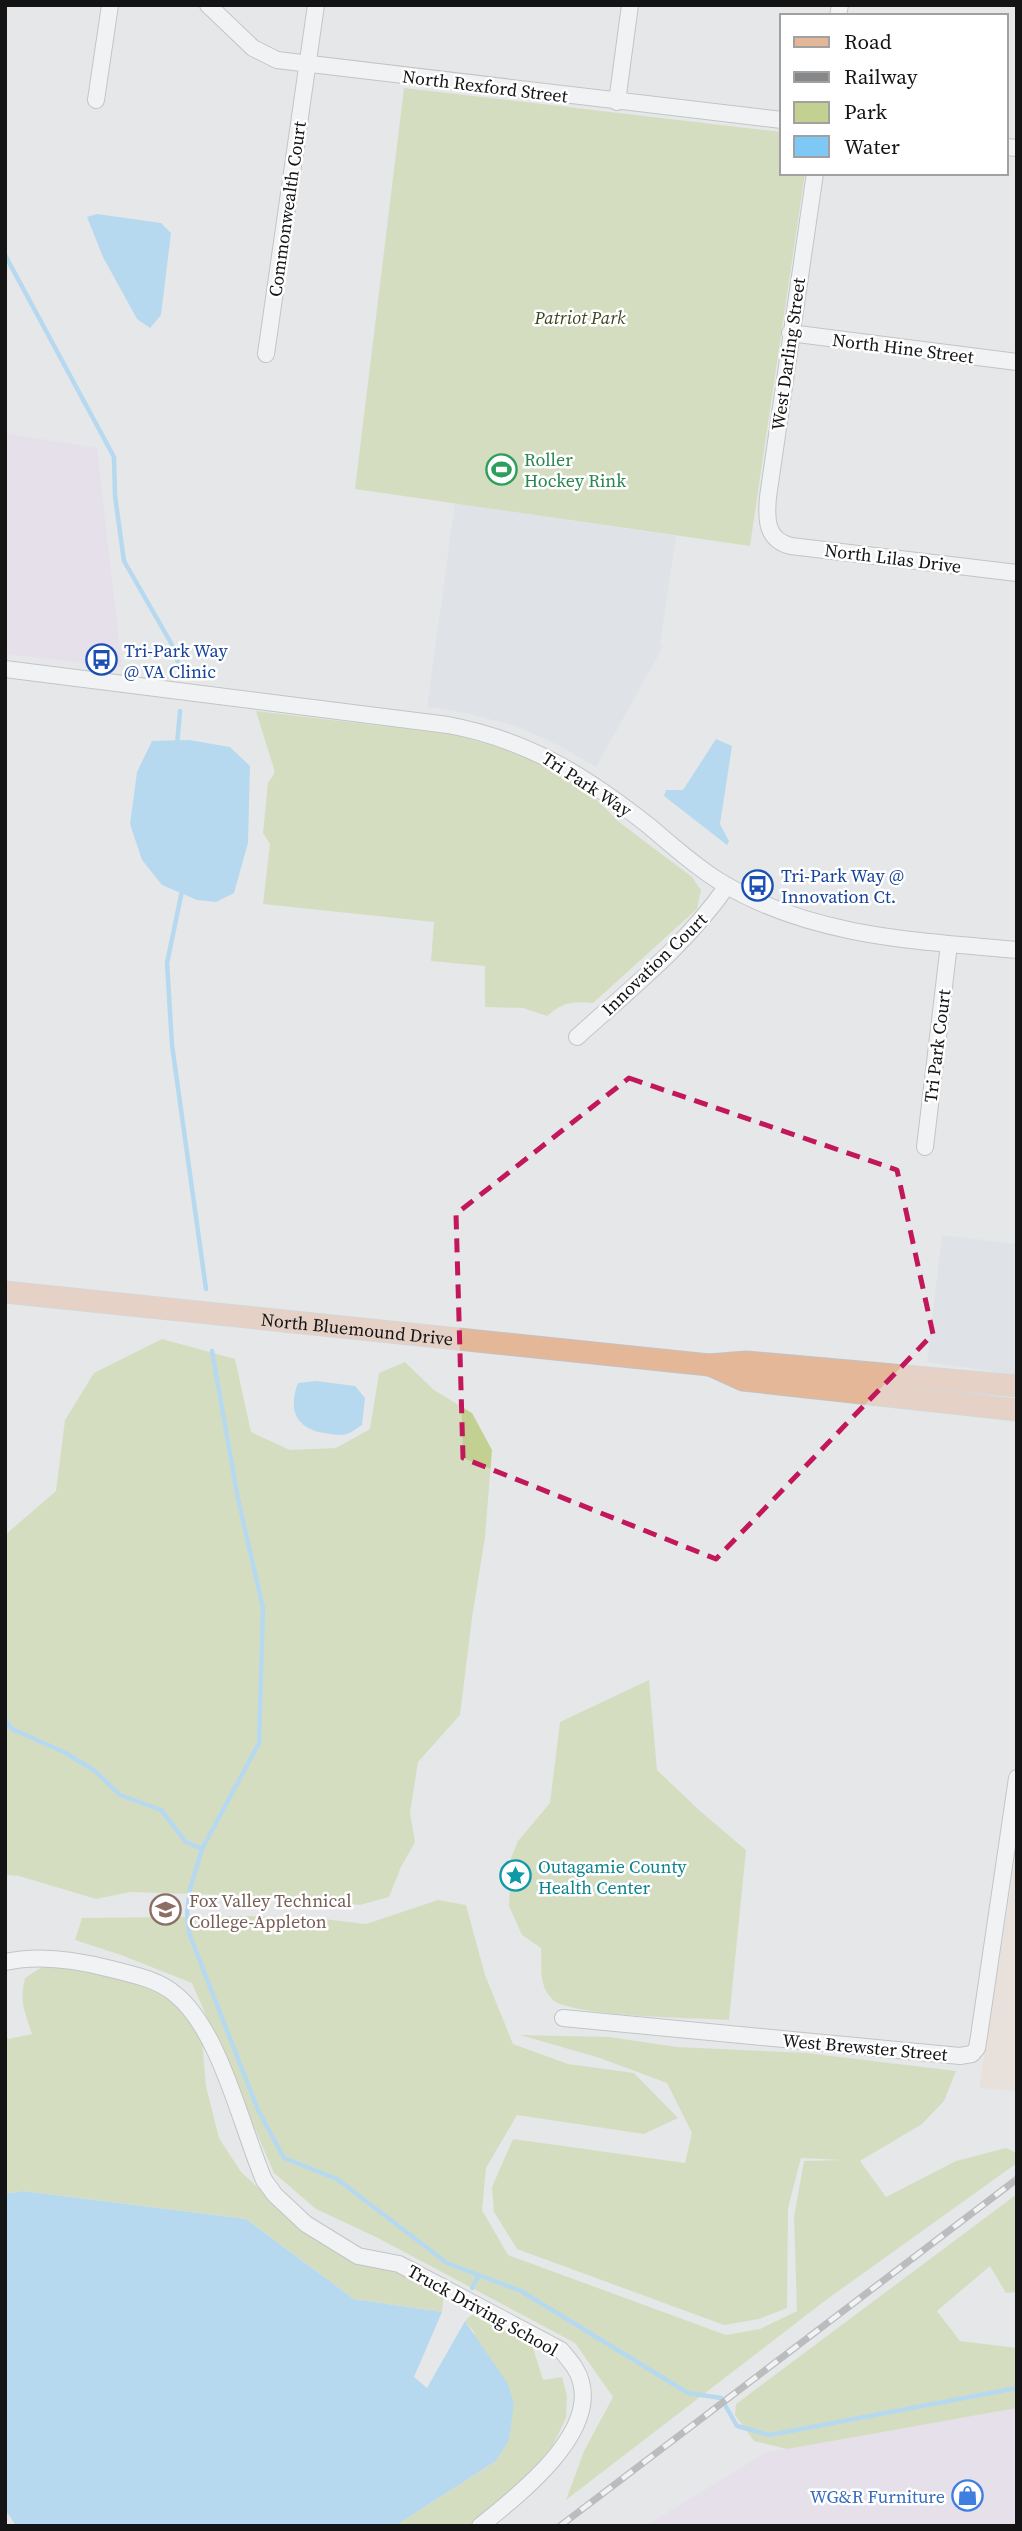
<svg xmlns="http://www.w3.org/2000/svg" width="1022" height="2531" viewBox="0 0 1022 2531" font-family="'Source Serif 4',serif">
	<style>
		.commercial { fill: #e6d8eb }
		.built { fill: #d7dbe4 }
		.education { fill: #ecdaca }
		.green { fill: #c2d191 }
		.water { fill: #7ec8f5 }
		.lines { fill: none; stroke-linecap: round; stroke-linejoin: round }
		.stream { stroke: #7ec8f5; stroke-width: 4.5 }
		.minor-casing { stroke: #98999b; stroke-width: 18 }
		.major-casing { stroke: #c2c2c2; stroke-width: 23 }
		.minor { stroke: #fff; stroke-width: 16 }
		.major { stroke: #e5b799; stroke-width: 21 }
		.rail-casing { stroke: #868789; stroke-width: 7 }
		.rail { stroke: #fff; stroke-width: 4.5; stroke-dasharray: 13; stroke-linecap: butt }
		.marked { fill: none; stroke: #c2185b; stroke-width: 5; stroke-dasharray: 14 9; stroke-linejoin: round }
		.labels { text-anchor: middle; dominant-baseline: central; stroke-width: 5; stroke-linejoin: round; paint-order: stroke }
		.street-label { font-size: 18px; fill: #141415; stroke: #fff }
		.park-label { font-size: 18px; font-style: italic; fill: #3c441d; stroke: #fff }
		.leisure-label { font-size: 18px; fill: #27864d; stroke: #fff; text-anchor: start }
		.transit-label { font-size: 18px; fill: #164399; stroke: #fff; text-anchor: start }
		.culture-label { font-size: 18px; fill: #0d838f; stroke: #fff; text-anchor: start }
		.education-label { font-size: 18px; fill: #785e54; stroke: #fff; text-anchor: start }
		.shop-label { font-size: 18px; fill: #366cbe; stroke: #fff; text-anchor: end }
	</style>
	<rect width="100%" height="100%" fill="#e6e7e9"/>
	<path class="commercial" d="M5 433 97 448 122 667 5 654Z
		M1017 2408V2526H645L767 2452Z"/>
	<path class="built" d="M455 503 676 536 660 645H664L596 767 558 745 516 726 466 713 427 707Z
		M942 1235 1017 1244V1375L927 1362Z"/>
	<path class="education" d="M1017 1849V2091L979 2088Z"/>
	<path class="green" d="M404 88 782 132V173H805L750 546 355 489Z
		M256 711 451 734 523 754 590 793 619 822 692 877 701 890 697 909 593 1003C572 1001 563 1002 547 1016L523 1008 485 1007V966L431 961 434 922 263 904 270 844 263 833 268 783 274 774V769Z
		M162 1339 235 1359 251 1432 290 1450 336 1448 370 1429 379 1373 405 1362 434 1390 472 1413 492 1450 485 1537 472 1618 460 1715 418 1762 410 1813 415 1842 401 1867 389 1897 360 1905 285 1897 130 1892 96 1899 19 1876 5 1875V1535L56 1491 65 1420 94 1373Z
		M649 1680 657 1770 700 1811 746 1850 729 2020C698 2018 569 2017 552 1999 538 1985 542 1967 541 1948L522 1935 509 1906 511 1858 518 1841 550 1803 560 1722Z
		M438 1900 466 1905 485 1975 513 2044 568 2064 634 2073 678 2118 644 2134 517 2115 486 2168 482 2210 508 2255 726 2335 760 2329 797 2311 794 2217 804 2161 841 2160 801 2158 788 2208 787 2308 759 2319 724 2325 517 2249 494 2212 492 2187 513 2139 685 2163 692 2133 667 2083 600 2058 520 2035 609 2037 677 2047 807 2053 956 2071 944 2101 922 2124 860 2161 886 2197 956 2161 1006 2148 1017 2153V2163L826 2300 566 2500 584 2451 613 2397 575 2343 378 2238 316 2209 274 2173 192 1983 121 1955 75 1940 82 1918 251 1916 324 1919 366 1924Z
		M45 1965 68 1966 137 1982 164 1995 190 2018 202 2040 206 2086 219 2138 241 2172 309 2234 444 2293 442 2312 354 2299 246 2219 23 2191 5 2194V2033L8 2039 32 2034C25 2011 19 2003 25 1978Z
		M1017 2194V2292L1006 2293 990 2266 937 2311 960 2341 1017 2348V2408L787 2449 754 2441 735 2415 736 2404Z
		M479 2312 530 2338 543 2380 562 2377 567 2396 566 2418 553 2445 534 2468 499 2503 470 2526H395L496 2461 474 2332 465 2321 470 2316Z"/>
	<path class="water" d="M97 214 161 223 171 233 161 315 150 328 137 319 103 257 87 217Z
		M716 739 732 746 720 824 729 841 727 845 664 796 666 790H683Z
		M189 740 230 747 250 766 248 843 234 893 216 902 197 900 162 885 142 860 130 824 137 772 152 741Z
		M316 1381 355 1386 365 1398 362 1425C357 1428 352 1432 347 1434 339 1436 331 1434 324 1433 295 1428 288 1409 298 1383Z
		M23 2191 246 2219 354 2299 442 2312 414 2377 427 2388 465 2321 508 2384 514 2404 509 2440 496 2461 395 2526H16L5 2509V2194Z"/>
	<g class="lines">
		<path class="stream" d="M5 255 114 457 115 496 124 561 171 643 180 668
			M177 745 180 711
			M182 891 167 963 172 1045 206 1289
			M212 1351 238 1499 263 1608 259 1743 202 1849 190 1889 187 1913 189 1933 258 2110 284 2158 337 2179 447 2263 521 2291 688 2393 721 2398 737 2426 770 2435 1017 2388
			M5 1720 12 1729 64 1752 95 1771 120 1795 161 1810 186 1842 202 1849
			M472 2288 479 2275"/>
		<defs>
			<path id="minor" d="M208 5 253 48 277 60 782 120
				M838 16 840 5
				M96 100 110 5
				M617 102 630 5
				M1006 147 1017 148
				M815 173 768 497C766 519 766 540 791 546L1017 573
				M790 333 1017 362
				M266 354 316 5
				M5 669 448 725C528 740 586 776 649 826 673 846 697 868 724 884 813 937 917 941 1017 950
				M577 1037C630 989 686 945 727 886
				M925 1147 949 944
				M5 1962C40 1954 77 1960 111 1969 133 1975 158 1979 175 1994 220 2030 241 2126 264 2180L275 2195 306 2224 358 2256 399 2264 561 2350C569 2360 578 2369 581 2382 596 2436 516 2497 480 2526
				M563 2018 960 2056 972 2054 977 2048 979 2036 1017 1778"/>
			<g id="major">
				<path id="s1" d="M5 1292 709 1365 746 1362 1017 1386"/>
				<path d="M710 1365 743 1380 1017 1410"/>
			</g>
		</defs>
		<use href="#minor" class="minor-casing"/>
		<use href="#major" class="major-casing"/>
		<use href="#minor" class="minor"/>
		<use href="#major" class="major"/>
		<defs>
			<path id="rail" d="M560 2526 1017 2179"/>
		</defs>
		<use href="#rail" class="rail-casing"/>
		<use href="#rail" class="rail"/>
	</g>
	<path d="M0 0H1022V2531H0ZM629 1078 897 1170 933 1334 716 1559 463 1458 456 1214Z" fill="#e6e7e9" fill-opacity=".55" fill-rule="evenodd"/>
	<path class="marked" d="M629 1078 897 1170 933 1334 716 1559 463 1458 456 1214Z"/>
	<defs>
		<symbol id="stadium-ring" viewBox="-11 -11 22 22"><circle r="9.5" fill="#fff" stroke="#2e9e5b" stroke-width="1.5"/><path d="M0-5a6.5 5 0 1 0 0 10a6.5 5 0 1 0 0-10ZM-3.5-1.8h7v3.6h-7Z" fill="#2e9e5b"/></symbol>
		<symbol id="bus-ring" viewBox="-11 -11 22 22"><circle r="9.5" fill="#fff" stroke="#1a4fb4" stroke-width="1.5"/><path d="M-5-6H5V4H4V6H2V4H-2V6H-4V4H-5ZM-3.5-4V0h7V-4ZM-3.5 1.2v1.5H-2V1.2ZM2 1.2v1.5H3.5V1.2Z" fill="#1a4fb4"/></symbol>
		<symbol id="sight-ring" viewBox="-11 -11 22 22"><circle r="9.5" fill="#fff" stroke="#0f9aa8" stroke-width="1.5"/><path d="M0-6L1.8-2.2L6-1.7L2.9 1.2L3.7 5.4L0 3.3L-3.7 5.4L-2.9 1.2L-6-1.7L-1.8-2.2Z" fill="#0f9aa8"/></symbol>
		<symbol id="university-ring" viewBox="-11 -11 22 22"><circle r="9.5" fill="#fff" stroke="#8d6e63" stroke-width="1.5"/><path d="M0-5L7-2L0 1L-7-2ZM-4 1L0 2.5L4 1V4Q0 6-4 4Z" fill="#8d6e63"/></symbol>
		<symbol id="shop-ring" viewBox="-11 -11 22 22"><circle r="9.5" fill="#fff" stroke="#3f7fe0" stroke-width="1.5"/><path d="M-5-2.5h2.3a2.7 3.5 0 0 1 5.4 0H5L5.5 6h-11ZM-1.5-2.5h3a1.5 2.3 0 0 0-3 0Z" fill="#3f7fe0"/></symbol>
	</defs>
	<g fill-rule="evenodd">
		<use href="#stadium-ring" x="484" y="452" width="35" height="35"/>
		<use href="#bus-ring" x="84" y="642" width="35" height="35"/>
		<use href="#bus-ring" x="740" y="868" width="35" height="35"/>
		<use href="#sight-ring" x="498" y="1858" width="35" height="35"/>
		<use href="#university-ring" x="148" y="1892" width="35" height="35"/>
		<use href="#shop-ring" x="950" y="2478" width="35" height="35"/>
	</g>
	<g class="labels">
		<g class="street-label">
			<text transform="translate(485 86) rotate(7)">North Rexford Street</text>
			<text transform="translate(287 209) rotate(-82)">Commonwealth Court</text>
			<text transform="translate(903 348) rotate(7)">North Hine Street</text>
			<text transform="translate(788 354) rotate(-82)">West Darling Street</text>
			<text transform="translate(893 558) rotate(7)">North Lilas Drive</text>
			<text transform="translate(587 784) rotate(33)">Tri Park Way</text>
			<text transform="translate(654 964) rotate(-44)">Innovation Court</text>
			<text transform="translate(937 1046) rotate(-83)">Tri Park Court</text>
			<text stroke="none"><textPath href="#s1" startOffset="354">North Bluemound Drive</textPath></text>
			<text transform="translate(865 2047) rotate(5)">West Brewster Street</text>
			<text transform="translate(483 2310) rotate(29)">Truck Driving School</text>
		</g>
		<g class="park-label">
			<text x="580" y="317">Patriot Park</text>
		</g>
		<g class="leisure-label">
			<text x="524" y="459">Roller<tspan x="524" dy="21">Hockey Rink</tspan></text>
		</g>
		<g class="transit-label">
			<text x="124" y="650">Tri-Park Way<tspan x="124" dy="21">@ VA Clinic</tspan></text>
			<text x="781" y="875">Tri-Park Way @<tspan x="781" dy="21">Innovation Ct.</tspan></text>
		</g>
		<g class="culture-label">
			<text x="538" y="1866">Outagamie County<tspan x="538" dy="21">Health Center</tspan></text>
		</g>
		<g class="education-label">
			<text x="189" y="1900">Fox Valley Technical<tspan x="189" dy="21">College-Appleton</tspan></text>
		</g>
		<g class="shop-label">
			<text x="945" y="2496">WG&amp;R Furniture</text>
		</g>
	</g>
	<rect width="1022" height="2531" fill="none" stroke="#141415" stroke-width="14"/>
	<rect x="780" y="14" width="228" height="161" fill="#ffffff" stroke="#a1a1a1" stroke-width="2"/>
	<rect x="794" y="37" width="35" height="10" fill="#e5b799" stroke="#a1a1a1" stroke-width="2"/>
	<text x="844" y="49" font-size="21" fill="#141415">Road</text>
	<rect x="794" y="72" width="35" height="10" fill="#868789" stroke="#a1a1a1" stroke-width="2"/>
	<text x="844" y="84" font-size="21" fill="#141415">Railway</text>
	<rect x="794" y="102" width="35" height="21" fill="#c2d191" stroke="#a1a1a1" stroke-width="2"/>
	<text x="844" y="119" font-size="21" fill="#141415">Park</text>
	<rect x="794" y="136" width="35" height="21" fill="#7ec8f5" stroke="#a1a1a1" stroke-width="2"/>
	<text x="844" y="154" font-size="21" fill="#141415">Water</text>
</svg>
